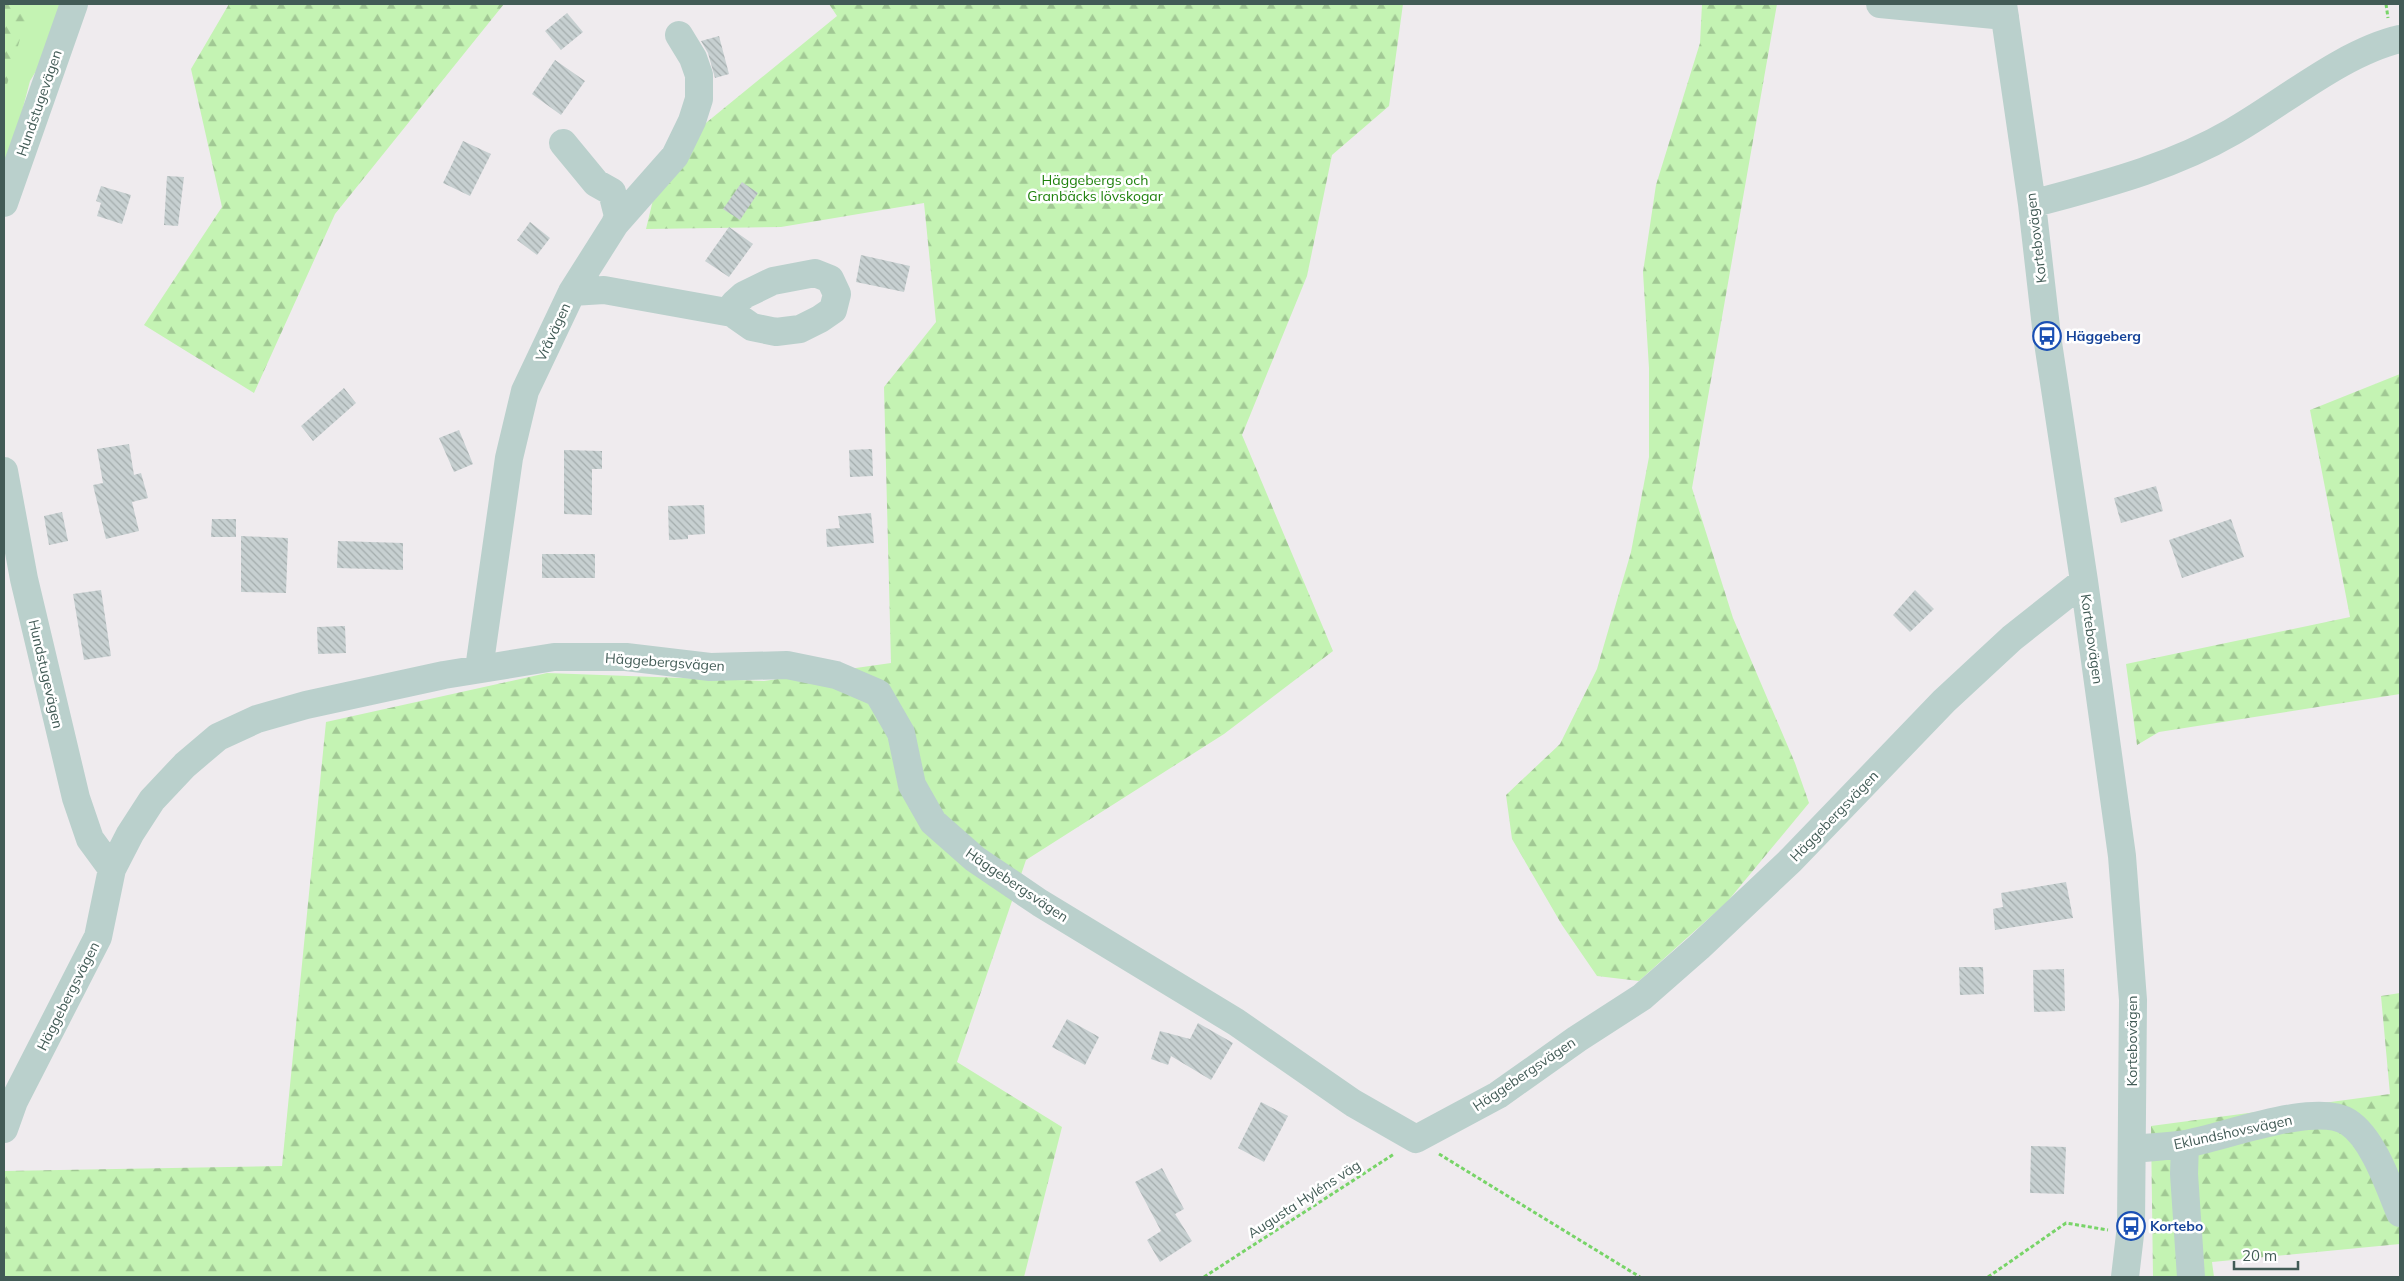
<svg xmlns="http://www.w3.org/2000/svg" width="2404" height="1281" viewBox="0 0 2404 1281" font-family="Mulish,sans-serif">
	<style>
		.green { fill: #c4f3b3 }
		.forest { fill: url(#forest-firs) }
		.building { fill: url(#building-back-hatch) }
		.lines { fill: none; stroke-linecap: round; stroke-linejoin: round }
		.path { stroke: #78d468; stroke-width: 3; stroke-dasharray: 4 2.5; stroke-linecap: butt }
		.minor { stroke: #bad0cc; stroke-width: 28 }
		.labels { text-anchor: middle; dominant-baseline: central; stroke-width: 5; stroke-linejoin: round; paint-order: stroke }
		.street-label { font-size: 14px; fill: #425b56; stroke: #fff }
		.park-label { font-size: 14px; fill: #1f820d; stroke: #fff }
		.transit-label { font-size: 14px; font-weight: bold; fill: #164399; stroke: #fff; text-anchor: start }
	</style>
	<defs>
		<pattern id="forest-firs" width="22" height="20" patternUnits="userSpaceOnUse" patternTransform="scale(1.25)"><rect width="22" height="20" fill="#c4f3b3"/><path d="M5 1l3.5 6h-7zM16 11l3.5 6h-7z" fill="#a1c894"/></pattern>
		<pattern id="building-back-hatch" width="6" height="6" patternUnits="userSpaceOnUse" patternTransform="scale(1.25)"><rect width="6" height="6" fill="#c7d0d1"/><path d="M-1 5l2 2M0 0l6 6M5-1l2 2" fill="none" stroke="#a3acac"/></pattern>
	</defs>
	<rect width="100%" height="100%" fill="#efebee"/>
	<path class="green" d="M4 4H77L30 81 4 180Z"/>
	<path class="forest" d="M4 4H30L4 95Z
		M229 4H504L335 214 254 393 144 325 222 207 191 69Z
		M829 4H1403L1389 106 1332 155 1307 276 1242 435 1333 651 1224 734 1026 860 957 1062 1062 1127 1024 1277H4V1171L282 1166 326 722 547 673 764 681 891 663 884 387 936 322 924 203 781 227 646 229 663 158 837 16Z
		M1702 4H1777L1692 488 1733 618 1795 763 1809 803 1727 902 1639 981 1597 976 1562 925 1512 839 1506 795 1560 744 1597 669 1631 552 1649 457V368L1643 272 1656 185 1700 43Z
		M2400 374V694L2159 732 2137 745 2126 664 2350 617 2310 410Z
		M2400 993V1244L2212 1262 2214 1277H2153L2151 1126 2390 1094 2381 996Z"/>
	<path class="building" d="M567 13 583 32 561 50 545 31Z
		M719 36 729 74 715 78 708 53 701 41Z
		M555 60 585 81 561 115 532 94Z
		M463 141 491 154 470 196 443 183Z
		M167 176 184 177 178 226 164 225Z
		M742 182 758 193 740 220 723 209Z
		M101 186 131 195 122 224 97 216 101 203 96 201Z
		M530 222 550 238 537 255 517 240Z
		M729 227 753 244 729 277 705 261Z
		M861 255 910 266 904 292 856 282Z
		M344 388 356 403 313 441 301 426Z
		M459 430 473 464 454 472 439 438Z
		M129 444 134 475 141 473 148 498 132 502 139 531 106 539 93 485 103 483 97 449Z
		M872 449 873 476 850 477 849 450Z
		M564 450 602 451V469H592V515L564 514Z
		M2156 486 2163 511 2121 523 2114 498Z
		M704 505 705 534 688 535V539L669 540 668 506Z
		M62 512 68 541 49 545 44 516Z
		M871 513 874 543 827 547 826 529 840 528 838 516Z
		M212 519H236V537H211Z
		M2231 519 2244 557 2182 578 2169 540Z
		M241 536 288 538 286 593 241 592Z
		M338 541 403 543V570L337 568Z
		M542 554H595V578H542Z
		M101 590 111 656 84 660 73 594Z
		M1915 590 1934 609 1910 632 1893 615Z
		M345 626 346 653 318 654 317 627Z
		M2066 882 2073 918 1995 930 1993 909 2003 907 2001 893Z
		M1959 967H1983L1984 994 1960 995Z
		M2064 969 2065 1011 2034 1012 2033 970Z
		M1067 1019 1099 1037 1085 1065 1052 1047Z
		M1198 1023 1233 1043 1211 1080 1171 1056 1168 1065 1151 1059 1160 1031 1190 1039Z
		M1261 1102 1288 1116 1264 1162 1238 1148Z
		M2031 1146 2066 1147 2064 1194 2030 1193Z
		M1162 1168 1184 1209 1175 1214 1192 1241 1160 1262 1147 1240 1161 1231 1135 1182Z"/>
	<g class="lines">
		<path class="path" d="M2386 4 2388 18
			M1439 1154 1640 1277
			M1204 1277 1394 1154
			M1988 1277 2066 1223 2108 1230"/>
		<path class="minor" d="M1880 4 2005 16
			M2003 4 2032 204 2047 336 2084 581 2122 856 2133 1000 2131 1226 2125 1277
			M563 143 596 183 612 192 618 216 615 224
			M4 203 74 4
			M2032 204C2101 185 2170 168 2232 132 2283 103 2343 52 2400 39
			M572 292 604 290 732 313 752 327 776 332 800 329 820 319 833 310 837 294 830 279 815 273 773 281 744 295 734 304 732 313
			M4 471 24 579 76 798 90 839 112 869
			M479 669 509 458 525 391 572 292 615 224 675 156 692 121 699 99V75L693 58 679 35
			M4 1129 14 1101 98 937 112 869 130 834 152 800 185 765 218 737 257 719 306 705 444 675 554 657H626L710 667 787 665 836 675 878 693 901 733 912 785 933 822 975 859 1040 903 1236 1022 1353 1103 1416 1139 1498 1095 1577 1039 1642 997 1699 947 1791 860 1944 701 2012 638 2084 581
			M2185 1144 2184 1174 2191 1277
			M2132 1149C2149 1147 2167 1147 2185 1144 2222 1138 2315 1101 2348 1122 2373 1138 2389 1186 2400 1213"/>
	</g>
	<defs>
		<symbol id="bus-ring" viewBox="-11 -11 22 22"><circle r="9.5" fill="#fff" stroke="#1a4fb4" stroke-width="1.5"/><path d="M-5-6H5V4H4V6H2V4H-2V6H-4V4H-5ZM-3.5-4V0h7V-4ZM-3.5 1.2v1.5H-2V1.2ZM2 1.2v1.5H3.5V1.2Z" fill="#1a4fb4"/></symbol>
	</defs>
	<g fill-rule="evenodd">
		<use href="#bus-ring" x="2031" y="320" width="32" height="32"/>
		<use href="#bus-ring" x="2115" y="1210" width="32" height="32"/>
	</g>
	<g class="labels">
		<g class="street-label">
			<text transform="translate(39 103) rotate(-71)">Hundstugevägen</text>
			<text transform="translate(2036 238) rotate(-97)">Kortebovägen</text>
			<text transform="translate(553 332) rotate(-65)">Vråvägen</text>
			<text transform="translate(2092 639) rotate(82)">Kortebovägen</text>
			<text transform="translate(665 662) rotate(4)">Häggebergsvägen</text>
			<text transform="translate(46 674) rotate(77)">Hundstugevägen</text>
			<text transform="translate(1834 816) rotate(-46)">Häggebergsvägen</text>
			<text transform="translate(1017 885) rotate(34)">Häggebergsvägen</text>
			<text transform="translate(68 996) rotate(-63)">Häggebergsvägen</text>
			<text transform="translate(2132 1041) rotate(-90)">Kortebovägen</text>
			<text transform="translate(1524 1074) rotate(-34)">Häggebergsvägen</text>
			<text transform="translate(2233 1132) rotate(-12)">Eklundshovsvägen</text>
			<text transform="translate(1304 1199) rotate(-33)">Augusta Hyléns väg</text>
		</g>
		<g class="park-label">
			<text x="1095" y="180">Häggebergs och<tspan x="1095" dy="16">Granbäcks lövskogar</tspan></text>
		</g>
		<g class="transit-label">
			<text x="2066" y="336">Häggeberg</text>
			<text x="2150" y="1226">Kortebo</text>
		</g>
	</g>
	<rect width="2404" height="1281" fill="none" stroke="#425b56" stroke-width="10"/>
	<path d="M2234 1261v8h64v-8" fill="none" stroke="#425b56" stroke-width="2.5"/>
	<text x="2242" y="1261" font-size="15" fill="#425b56" stroke="#ffffff" stroke-width="4" paint-order="stroke">20 m</text>
</svg>
